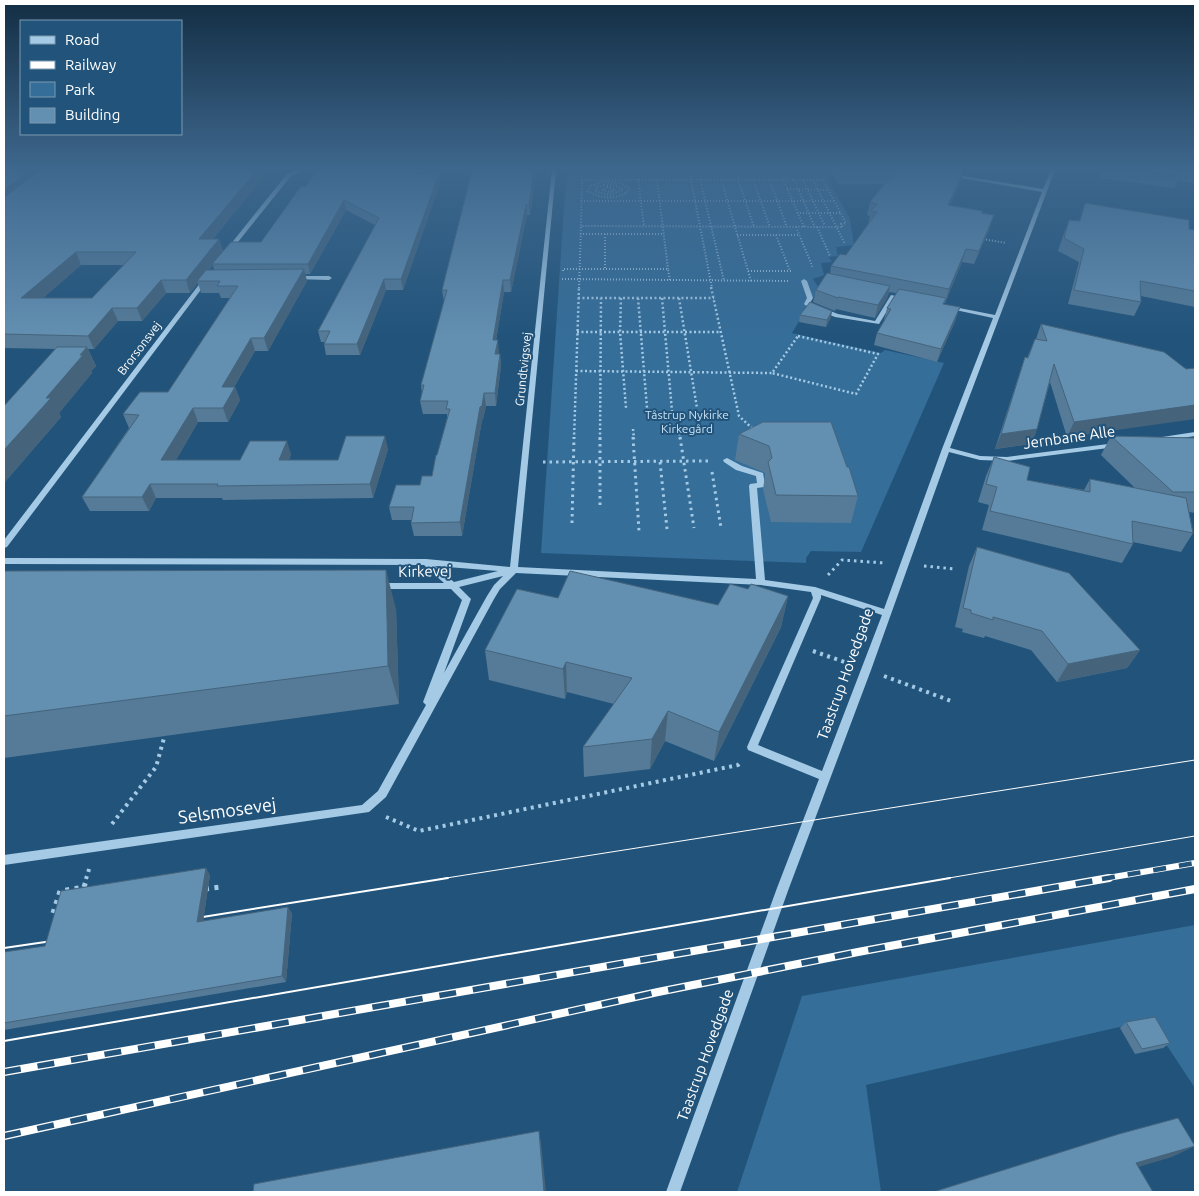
<svg xmlns="http://www.w3.org/2000/svg" width="1199" height="1196" viewBox="0 0 1199 1196" font-family="Ubuntu,sans-serif">
	<style>
		.green { fill: #356e99 }
		.lines { fill: none; stroke-linecap: round; stroke-linejoin: round }
		.path-far4 { stroke: #a5cae5; stroke-width: 2; stroke-dasharray: 1 2; stroke-linecap: butt }
		.path-far3 { stroke: #a5cae5; stroke-width: 2.5; stroke-dasharray: 2 2.5; stroke-linecap: butt }
		.path-far2 { stroke: #a5cae5; stroke-width: 3; stroke-dasharray: 2.5 4; stroke-linecap: butt }
		.path-far1 { stroke: #a5cae5; stroke-width: 4; stroke-dasharray: 3 4.5; stroke-linecap: butt }
		.path { stroke: #a5cae5; stroke-width: 5; stroke-dasharray: 4 5.5; stroke-linecap: butt }
		.minor { fill: #a5cae5; fill-rule: evenodd }
		.tram-far1 { stroke: #fff; stroke-width: 1 }
		.tram { stroke: #fff; stroke-width: 2 }
		.rail-far1-casing { stroke: #fff; stroke-width: 6 }
		.rail-casing { stroke: #fff; stroke-width: 8 }
		.rail-far1 { stroke: #22547b; stroke-width: 4.5; stroke-dasharray: 13; stroke-linecap: butt }
		.rail { stroke: #22547b; stroke-width: 5.5; stroke-dasharray: 17; stroke-linecap: butt }
		.wall { fill: #557b98; fill-rule: evenodd }
		.shaded-wall { fill: #45647c }
		.building { fill: #638fb1; stroke: #45647c; fill-rule: evenodd }
		.labels { text-anchor: middle; dominant-baseline: central; stroke-width: 4; stroke-linejoin: round; paint-order: stroke }
		.far-street-label { font-size: 12px; fill: #fff; stroke: #22547b }
		.far-park-label { font-size: 12px; fill: #c8e1f4; stroke: #22547b }
		.street-label { font-size: 15px; fill: #fff; stroke: #22547b }
		.near-street-label { font-size: 18px; fill: #fff; stroke: #22547b }
	</style>
	<rect width="100%" height="100%" fill="#22547b"/>
	<path class="green" d="M578 174 826 175 850 219 854 245 836 247 838 256 829 257 832 262 821 263 824 275 813 279 819 288 792 333 881 353 885 350 944 363 861 552 811 551 806 558V563L541 553 566 178Z
		M1195 925V1088L1150 1020 866 1085 881 1192H737L802 996Z"/>
	<g class="lines">
		<path class="path-far4" d="M689 170 712 288
			M638 179 644 226
			M657 179 668 269
			M700 179 724 281
			M721 179 751 281
			M738 179 754 227
			M753 179 770 227
			M769 179 787 227
			M783 179 804 227
			M582 180H823L846 223 841 224 843 227 581 226Z
			M794 180 815 227
			M803 180 825 226
			M813 180 845 244
			M602 182 621 183 630 189C619 201 601 199 588 191L591 186Z
			M604 185 617 186 623 190 609 195 595 191 597 187Z
			M607 187 615 190 610 192 602 190Z
			M787 189 828 190
			M581 201H834
			M797 213H840
			M796 227 813 268
			M817 227 830 256
			M580 234H664
			M605 234V268
			M737 235H776L790 271
			M776 235H800
			M983 239 1006 243
			M563 271V269H668L670 281
			M748 271H791
			M562 279 788 281
			M579 288 581 226"/>
		<path class="path-far3" d="M711 287 739 416 754 430
			M578 298H714
			M621 298 620 332 626 408
			M638 298 647 408
			M662 298 672 411
			M679 298 697 408
			M577 332H721
			M798 336 878 354 856 394 772 373Z
			M576 371 772 373
			M633 429 634 439
			M679 429 680 439
			M574 439 579 287
			M600 439 601 298"/>
		<path class="path-far2" d="M633 437 639 531
			M680 437 694 528
			M543 462 709 461
			M660 462 667 529
			M712 472 721 528
			M600 505V437
			M572 523 574 437
			M924 566 955 569
			M828 575 842 560 885 563"/>
		<path class="path-far1" d="M813 651 847 663
			M884 676 954 702
			M386 817 419 831 738 765 741 762
			M112 824 156 767 164 738
			M86 879 90 866"/>
		<path class="path" d="M205 889 221 887
			M53 913 60 891 84 887 87 878"/>
		<path class="minor" d="M297 170H302L291 176 230 252H226V250L287 174Z
			M552 170H556L518 567 756 579 749 486 750 484 757 483 756 476 736 470 724 462 723 460 727 458 742 466 763 473 765 485 764 487 757 488 765 580 815 587 884 609 942 449 993 318 946 308 949 306 995 315 1042 192 949 176 951 174 1043 189 1051 170H1055L950 448 980 456 1007 457 1116 443 1120 445 1116 447 1007 461 980 460 949 452 871 670 789 888 680 1192H666L777 888 819 779 748 750 747 747 813 598 811 592 761 585 516 573 500 589 494 599 386 797 369 812 4 865V855L362 805 378 791 426 705 423 702 462 600 451 589H379L375 586 379 583H444L424 565 4 564V558L426 559 510 567ZM435 566 498 571 454 582ZM503 576 494 585 487 596 444 673 471 599 459 587ZM821 595 882 615 822 771 758 745 821 598Z
			M295 276H329L332 278 329 280 293 279 292 278Z
			M204 278 209 279 7 547 4 548V540Z
			M804 279 807 281 813 298 810 303 838 314 875 321 891 295 896 296 879 324 835 317 805 305 804 304 807 298 801 281Z
			M1195 432V436L1162 441 1158 439 1162 437Z"/>
		<path class="tram-far1" d="M440 879 1195 760
			M943 879 1195 836"/>
		<path class="tram" d="M190 919 448 878
			M4 948 59 940
			M4 1041 950 878"/>
		<defs>
			<path id="rail-far1" d="M1102 879 1195 863"/>
			<path id="rail" d="M4 1072 1109 878
				M4 1136 658 992 858 952 1195 889"/>
		</defs>
		<use href="#rail-far1" class="rail-far1-casing"/>
		<use href="#rail" class="rail-casing"/>
		<use href="#rail-far1" class="rail-far1"/>
		<use href="#rail" class="rail"/>
	</g>
	<path class="wall" d="M4 170H269L213 239H219L223 251 261 242 306 186 317 170H425L423 174 441 180 403 290H386L360 355H326L324 344 325 342H321L318 331 375 225 346 210 310 274H305L307 281 268 351H255L234 387H235L240 400 228 422H198L176 460H240L291 454 289 460H338L388 449 373 498 223 500 222 498H156L149 511H90L82 497 129 428 123 414 168 392 230 298H221L219 293H201L198 283 190 293H166L142 321H118L94 349H88L96 366 91 371 92 373 59 413 61 417 4 483 56 349 4 348ZM81 265H124L92 298H43ZM213 265 214 270H209Z
		M831 170H964L961 180 950 205 983 211 982 213 990 228 974 264 962 262 945 303H944V304L956 319 937 362 874 345 877 333 885 320H884L887 308 896 293 889 292 887 298 875 318 836 309 835 311 813 302 816 290 830 274 831 266 846 255 868 224 870 216 867 215 870 202 884 184H838Z
		M1101 170H1195V183L1178 181 1174 188 1099 178Z
		M536 176 530 215H527L511 292H504L496 340 499 354H500L501 366 496 406H486L483 419 482 420 462 536H414L411 523V520H392L389 507 432 476 447 418V414H423L420 401 422 394 421 385 444 302 442 290Z
		M1085 203 1195 230V307L1141 296V302L1134 316 1068 304 1079 262 1058 251 1064 233 1069 220 1079 221Z
		M800 315 831 317 826 327 799 322Z
		M1041 324 1186 369 1067 437 1050 382 1037 429 1031 444 995 449 1020 372 1025 357 1027 358 1035 339H1036Z
		M739 434 847 467 858 496 851 523 771 522 763 489 765 476V473L735 460Z
		M1111 436 1195 438V513L1189 512 1193 533 1181 552 1133 542V544L1122 563 982 530 989 505 978 502 986 476 994 457 1027 480 1084 490 1090 479 1135 488 1101 455Z
		M977 547 1140 650 1127 668 1057 682 1031 650 985 636 984 638 962 632 963 629 955 627 969 566Z
		M4 571 396 609 399 704 4 758Z
		M748 589 788 596 781 627 714 761 665 741 650 769 584 777 583 747 614 704 567 692 565 699 489 680 485 650 558 598 718 605Z
		M210 875 203 921 292 913 286 982 4 1030V952L45 946Z
		M1126 1022 1170 1043 1163 1048 1135 1054 1120 1028Z"/>
	<path class="shaded-wall" d="M31 170H50L4 206V190Z
		M257 170H269L203 251 199 239Z
		M420 170H425L418 185 417 175Z
		M534 170H535L536 176 530 215 529 205Z
		M964 170 961 180 944 218 948 205Z
		M440 171 441 180 403 290 401 279Z
		M344 200 346 210 310 274 308 264Z
		M526 205 527 215 511 292 510 280Z
		M994 215 990 228 974 264 979 251Z
		M219 239 223 252 200 281H197L198 283 190 293 186 280Z
		M966 249 962 262 945 303 949 289Z
		M76 252 81 265 28 311 21 298Z
		M304 269 307 281 268 351 264 338Z
		M384 279 386 290 360 355 357 344Z
		M161 280 166 293 142 321 137 308Z
		M503 280 504 292 494 353 493 340Z
		M890 286 887 298 875 318 878 305Z
		M960 307 956 319 937 362 941 349Z
		M112 308 118 321 94 349 88 336Z
		M832 311 831 317 826 327 827 320Z
		M251 338 255 351 226 400 222 387Z
		M498 340 499 353 496 366 495 354Z
		M87 347 96 366 91 371 92 373 59 413 61 417 4 483V450Z
		M500 354 501 366 496 406 495 393Z
		M235 387 240 400 228 422 223 408Z
		M484 393 486 406 483 419 482 420 462 536 460 522 480 407Z
		M1195 405V419L1067 437 1074 422Z
		M193 408 198 422 168 474 161 460Z
		M1037 429 1031 444 995 449 1001 434Z
		M385 436 388 449 373 498 370 484Z
		M287 441 291 454 283 473 279 460Z
		M150 484 156 498 149 511 142 497Z
		M386 570 396 609 399 704 388 666Z
		M788 596 781 627 714 761 719 732Z
		M1140 650 1127 668 1057 682 1068 664Z
		M566 662 567 692 565 699 563 669Z
		M668 711 665 741 650 769 652 739Z
		M206 868 210 875 202 928 197 922Z
		M288 907 292 913 286 982 282 976Z
		M539 1131 541 1143 546 1192H544Z
		M1195 1146 1172 1157 1114 1174 1136 1163Z"/>
	<path class="building" d="M4 170H31L4 190Z
		M41 170H257L199 239H219L186 280H161L137 308H112L88 336 4 334V197ZM76 252H136L92 298H21Z
		M317 170H420L417 175 440 171 401 279H384L357 344H324L330 331H318L379 218 344 200 308 264H212L231 242H261L301 186H306Z
		M472 170H534L529 205H526L510 280H503L493 340H498L495 354H500L495 393H484L482 406 480 407 460 522 411 523 414 507H389L396 485H420L422 476H432L436 455H437L450 409H446L448 401H420L424 385H421L447 290H442Z
		M839 170H964L948 205 983 211 981 213 994 215 979 251 966 249 949 289 831 266 840 254 846 255 877 212 871 211 877 204 870 202 894 172H840Z
		M1133 170H1179L1180 176Z
		M1085 203 1189 220V229L1195 230V291L1140 281 1141 302 1074 290 1084 249 1064 238 1069 220 1080 221Z
		M304 269 264 338H251L222 387H235L223 408H193L161 460H240L250 441H287L279 460H338L346 436H385L370 484 217 486 218 484H150L142 497H82L139 415 123 414 140 392H168L238 286H217L220 281H197L206 270Z
		M827 273 890 286 878 305 838 297V298L816 290Z
		M899 289 946 298 943 304 960 307 941 349 877 333 891 309 887 308Z
		M810 302 832 311 827 320 800 315Z
		M1041 324 1164 352 1186 369 1195 368V405L1074 422 1054 364 1037 429 1001 434 1025 357 1028 358 1035 339 1047 341Z
		M57 347H87L80 355H83L46 398H51L4 450V406Z
		M763 422H831L847 467H849L858 496 776 495 768 462 772 458 769 446 739 434Z
		M1111 436 1195 438V492H1173Z
		M994 457 1030 467 1027 480 1090 492V479L1186 498 1193 533 1132 521 1133 544 990 511 997 487 986 484Z
		M977 547 1069 573 1140 650 1068 664 1042 631 993 617V620L971 613V610L963 608Z
		M386 570 388 666 4 716V571Z
		M570 571 718 605 730 584 748 589 751 584 788 596 719 732 668 711 652 739 583 747 632 678 566 662 563 669 485 650 517 589 558 598Z
		M206 868 197 922 288 907 282 976 4 1023V952L45 946 61 891Z
		M1155 1017 1170 1043 1142 1049 1126 1022Z
		M1178 1118 1195 1146 1136 1163 1153 1192H933L1119 1134Z
		M539 1131 544 1192H253L254 1184Z"/>
	<linearGradient id="sky" x2="0" y2="1"><stop stop-color="#132e44"/><stop offset="0.5" stop-color="#3e678d"/><stop offset="1" stop-color="#3e678d" stop-opacity="0"/></linearGradient>
	<rect width="1199" height="337" fill="url(#sky)"/>
	<g class="labels">
		<g class="far-street-label">
			<text transform="translate(139 348) rotate(-53)">Brorsonsvej</text>
			<text transform="translate(523 369) rotate(-84)">Grundtvigsvej</text>
		</g>
		<g class="far-park-label">
			<text x="687" y="414">Tåstrup Nykirke<tspan x="687" dy="14">Kirkegård</tspan></text>
		</g>
		<g class="street-label">
			<text transform="translate(1069 437) rotate(-8)">Jernbane Alle</text>
			<text transform="translate(425 571) rotate(-1)">Kirkevej</text>
			<text transform="translate(845 674) rotate(-70)">Taastrup Hovedgade</text>
			<text transform="translate(705 1055) rotate(-70)">Taastrup Hovedgade</text>
		</g>
		<g class="near-street-label">
			<text transform="translate(227 810) rotate(-8)">Selsmosevej</text>
		</g>
	</g>
	<rect width="1199" height="1196" fill="none" stroke="#ffffff" stroke-width="10"/>
	<rect x="20" y="20" width="162" height="115" fill="#22547b" stroke="#7a98b0"/>
	<rect x="30" y="36" width="25" height="8" fill="#a5cae5" stroke="#7a98b0"/>
	<text x="65" y="45" font-size="15" fill="#ffffff">Road</text>
	<rect x="30" y="61" width="25" height="8" fill="#ffffff" stroke="#7a98b0"/>
	<text x="65" y="70" font-size="15" fill="#ffffff">Railway</text>
	<rect x="30" y="82" width="25" height="15" fill="#356e99" stroke="#7a98b0"/>
	<text x="65" y="95" font-size="15" fill="#ffffff">Park</text>
	<rect x="30" y="108" width="25" height="15" fill="#638fb1" stroke="#7a98b0"/>
	<text x="65" y="120" font-size="15" fill="#ffffff">Building</text>
</svg>
